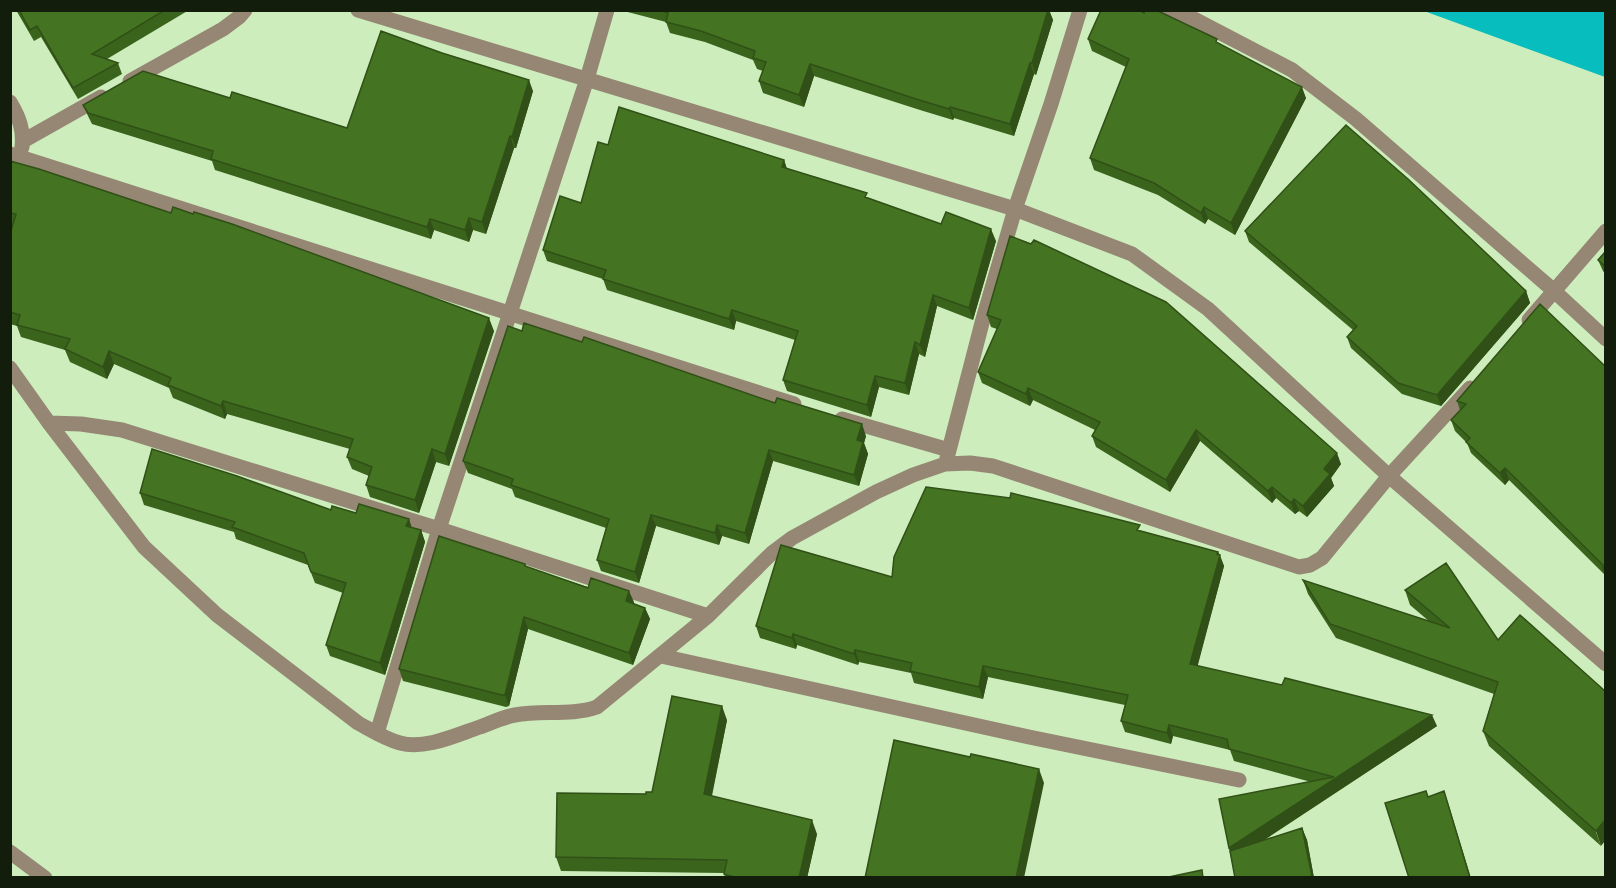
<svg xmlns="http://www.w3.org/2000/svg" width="1616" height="888" viewBox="0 0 1616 888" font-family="'PT Sans',sans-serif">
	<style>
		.water { fill: #07bdbd }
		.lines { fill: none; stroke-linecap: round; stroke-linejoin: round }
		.minor { stroke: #958774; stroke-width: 15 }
		.wall { fill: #3a631c }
		.shaded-wall { fill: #305017 }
		.building { fill: #447321; stroke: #305017; stroke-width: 1.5 }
	</style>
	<rect width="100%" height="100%" fill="#ceedbd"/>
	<path class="water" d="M1424 11H1605V77Z"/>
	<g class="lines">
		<path class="minor" d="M358 10 1015 209 1132 254 1208 309 1389 476 1606 664
			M1165 10 1190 17 1292 70 1356 119 1553 290 1606 339
			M130 81 223 29 239 17 245 10
			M10 102C19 117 24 130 22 147
			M23 141 101 97
			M10 154 794 404
			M1529 320 1606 231
			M10 368 49 423 144 547 217 615 358 723C371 730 385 739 400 743 425 750 456 735 480 727 491 723 503 717 515 715 542 710 571 716 597 707L708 616 772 553 792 538 876 492 913 475 945 464 970 463 993 466 1299 567 1310 565 1322 558 1389 476 1470 388
			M842 419 949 450
			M49 423 81 424 122 430 439 529 708 616
			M947 458 983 319 1015 209 1051 104 1080 10
			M661 656 1029 737 1239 780
			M377 733 439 529 587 79 607 10
			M10 852 45 878"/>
	</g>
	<path class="wall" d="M16 10H189L107 59 118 63 122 74 78 99 41 37 34 41Z
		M620 10H1049L1053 20 1036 75 1034 74 1014 136 954 118 953 120 920 110 814 76 804 107 763 93 759 81 763 71 757 69 753 60 705 42 670 33 666 22Z
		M1088 39 1219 44 1306 98 1235 235 1208 219 1205 224 1158 195 1094 170 1090 158 1126 67 1092 51Z
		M533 91 516 148H514L486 234 473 230 469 242 434 230 431 239 215 170 212 161 92 124 88 116 83 105 230 98 347 128Z
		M608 145 784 160 787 169 941 224 996 241 973 320 937 306 925 357 919 354 909 395 879 387 871 417 787 391 783 380 795 340 736 321 734 330 607 290 603 279 547 261 543 250 581 203Z
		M10 161 494 331 449 466 436 462 419 513 370 497 366 485 369 476 352 469 347 457 350 449 227 414 225 419 173 398 169 388 114 364 107 379 70 362 65 350 21 337 17 326 10 324V234L13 225 10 224Z
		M1245 231 1526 291 1530 303 1441 406 1402 394 1351 348 1347 337 1353 330 1249 242Z
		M1010 236 1341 464 1331 478 1334 486 1307 517 1299 511 1295 514 1276 498 1272 503 1200 441 1170 492 1096 447 1092 436 1095 430 1033 400 1030 406 982 383 978 372 997 329 991 327 987 315Z
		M1605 252V274L1603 271 1598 260Z
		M522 331 866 436 864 443 868 454 859 486 773 461 749 544 722 536 719 545 656 526 639 583 601 571 597 560 606 528 515 497 512 489 468 473 463 461Z
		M1605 366V575L1509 480 1505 485 1471 453 1467 443 1455 431 1451 420 1460 410 1457 401Z
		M140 493 331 510 409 519 411 527 421 530 425 542 385 675 330 656 326 645 343 593 315 583 308 565 236 539 234 532 144 505Z
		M1142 531 1218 552 1220 555 1224 566 1197 666 1437 726 1263 841 1302 828 1307 840 1314 878H1235L1229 848 1311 782 1234 761 1230 750 1173 736 1171 744 1125 732 1121 721 1125 705 988 677 983 699 914 683 911 673 859 662 858 665 797 645 796 649 760 638 756 626 892 577Z
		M525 564 526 567 634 602 633 603 645 608 650 619 633 665 528 629 509 706 506 707 403 681 399 669Z
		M1303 580 1430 622 1410 605 1405 590 1498 640 1520 615 1601 846 1489 746 1483 731 1494 694 1336 638 1308 594Z
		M727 720 712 796 817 834 807 878H725L724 873 561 871 556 857 646 794 652 792Z"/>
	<path class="shaded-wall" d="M1048 10H1049L1053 20 1036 75 1032 63Z
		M1030 63 1034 74 1014 136 1010 124Z
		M810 64 814 76 804 107 799 95Z
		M529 80 533 91 516 148 512 137Z
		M1302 87 1306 98 1235 235 1231 223Z
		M950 107 954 118 953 120 949 109Z
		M510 136 514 148 486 234 482 222Z
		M784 160 788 172 782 167Z
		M1204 207 1208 219 1205 224 1201 213Z
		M469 218 473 230 469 242 465 230Z
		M430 219 434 230 431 239 427 227Z
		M991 229 996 241 973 320 969 308Z
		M1526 291 1530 303 1441 406 1437 395Z
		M933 295 937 306 925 357 920 345Z
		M732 310 736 321 734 330 729 319Z
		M489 318 494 331 449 466 445 454Z
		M915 342 919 354 909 395 905 383Z
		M109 351 114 364 107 379 103 367Z
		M875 376 879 387 871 417 867 405Z
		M1028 388 1033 400 1030 406 1026 394Z
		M223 401 227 414 225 419 221 406Z
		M862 424 866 436 864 443 868 454 859 486 854 475 857 440Z
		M1196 430 1200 441 1170 492 1166 480Z
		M432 449 436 462 419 513 415 500Z
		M769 450 773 461 749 544 745 533Z
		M1337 453 1341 464 1331 478 1334 486 1307 517 1303 506 1324 469Z
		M1505 468 1509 480 1505 485 1500 473Z
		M1272 487 1276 498 1272 503 1268 491Z
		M1294 499 1299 511 1295 514 1291 503Z
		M651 515 656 526 639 583 635 572Z
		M409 519 413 531 406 526Z
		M717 525 722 536 719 545 715 533Z
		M421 530 425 542 385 675 380 663Z
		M1218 552 1224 566 1195 676 1190 664 1217 554Z
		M629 591 634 602 631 613 626 601Z
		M645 608 650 619 633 665 629 653Z
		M524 617 528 629 509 706 505 695Z
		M793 634 797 645 796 649 792 638Z
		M855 650 859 662 858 665 854 654Z
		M983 666 988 677 983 699 979 687Z
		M722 706 727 720 709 808 704 794Z
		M1432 715 1437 726 1233 860 1229 848Z
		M1169 725 1173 736 1171 744 1167 733Z
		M1039 769 1044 783 1024 878H1016Z
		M1444 791 1448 803 1471 878H1470Z
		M812 820 817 834 807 878H799Z
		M1605 820V841L1601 846 1596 831Z
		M1302 828 1307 840 1314 878H1312V876Z"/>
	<path class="building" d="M19 10H165L92 54 118 63 73 88 37 26 30 30Z
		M660 10H1048L1032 63H1030L1010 124 950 107 949 109 916 99 810 64 799 95 759 81 766 62 753 58 755 51 701 31 666 22 668 13Z
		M1101 10H1140L1144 13 1145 10H1156L1217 39 1216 42 1302 87 1231 223 1204 207 1201 213 1154 183 1090 158 1129 59 1088 39Z
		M381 31 442 53 529 80 512 137 510 136 482 222 469 218 465 230 430 219 427 227 211 159 213 151 88 113 83 105 143 71 230 98 232 92 347 128Z
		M619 107 784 160 782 167 867 193 865 197 941 224 946 212 991 229 969 308 933 295 920 345 915 342 905 383 875 376 867 405 783 380 798 331 732 310 729 319 603 279 606 270 543 250 560 196 581 203 598 142 608 145Z
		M1346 125 1408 179 1526 291 1437 395 1398 383 1347 337 1357 326 1245 231Z
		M10 161 39 169 171 213 173 207 193 214 194 212 232 224 489 318 445 454 432 449 415 500 366 485 372 467 347 457 353 439 223 401 221 406 168 385 171 378 109 351 103 367 65 349 70 339 17 325 20 315 10 312V234L16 214 10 213Z
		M1010 236 1031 244 1034 240 1166 302 1337 453 1324 469 1330 474 1303 506 1294 499 1291 503 1272 487 1268 491 1196 430 1166 480 1092 436 1100 422 1028 388 1026 394 978 372 1001 320 987 315Z
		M1605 252V266L1598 260Z
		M1540 304 1605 366V570L1603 568 1605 567 1505 468 1500 473 1466 442 1470 438 1451 420 1466 404 1457 401Z
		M524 323 582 342 584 337 775 403 777 398 862 424 857 440 863 442 854 475 769 450 745 533 717 525 715 533 651 515 635 572 597 560 609 519 511 485 513 479 463 461 508 326 522 331Z
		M152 449 237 476 331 510 332 506 356 513 359 504 409 519 406 526 421 530 380 663 326 645 346 583 311 572 304 553 232 527 235 522 140 493Z
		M926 487 1010 498 1011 493 1061 505 1140 525 1137 530 1218 552 1217 554 1220 555 1190 664 1282 685 1285 678 1432 715 1229 848 1219 799 1334 777 1229 749 1227 739 1169 725 1167 733 1121 721 1128 695 983 666 979 687 910 671 912 663 855 650 854 654 793 634 792 638 756 626 781 545 892 577 894 557Z
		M439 536 525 564V566L588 588 591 578 629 591 626 601 645 608 629 653 524 617 505 695H502L399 669Z
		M1446 563 1498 640 1520 615 1605 691V820L1596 831 1483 731 1498 682 1330 624 1303 580 1450 628 1405 590Z
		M672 696 722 706 704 794 812 820 799 878H738L724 874 727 860 556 857 557 793 646 794V792H652Z
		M894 740 970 757 971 754 1039 769 1016 878H865Z
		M1426 791 1428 797 1444 791 1470 878H1409L1385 803Z
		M1302 828 1312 876 1306 878H1235L1230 851Z
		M1202 870 1203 878H1164Z"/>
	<rect width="1616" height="888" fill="none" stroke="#121d0b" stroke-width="24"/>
</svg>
